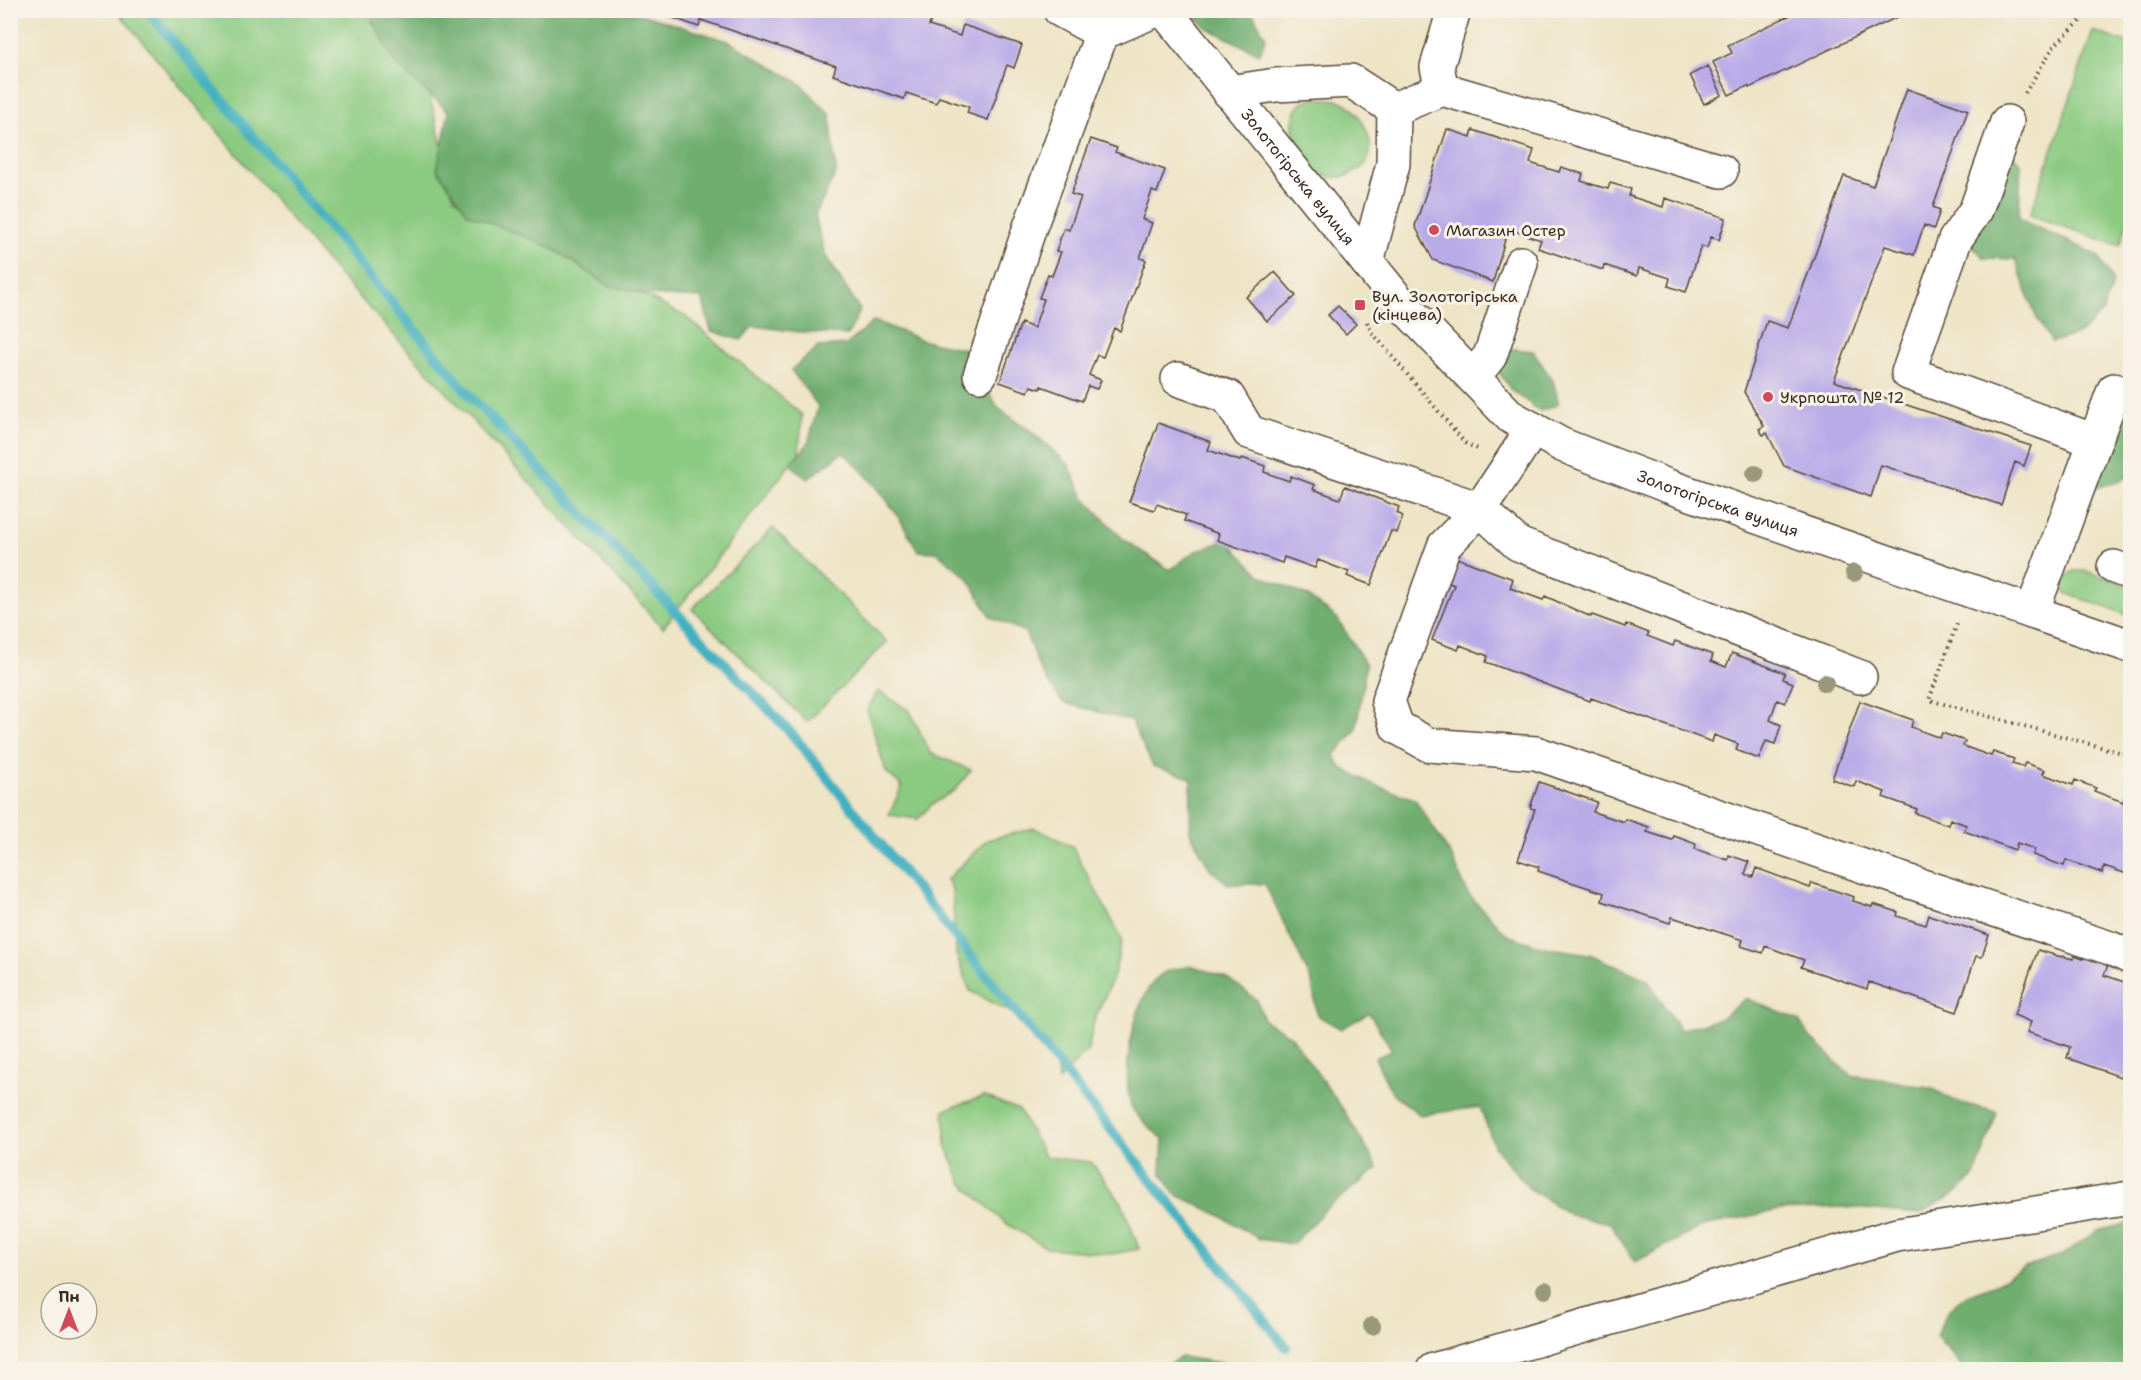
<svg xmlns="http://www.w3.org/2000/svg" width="2141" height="1380" viewBox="0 0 2141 1380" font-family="'Shantell Sans',sans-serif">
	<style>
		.green { fill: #8bca81; stroke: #637a50; stroke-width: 1.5 }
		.forest { fill: #70ae6f; stroke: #566c46; stroke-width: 1.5 }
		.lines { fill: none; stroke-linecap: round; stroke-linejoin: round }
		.stream { stroke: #42b0bf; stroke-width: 10 }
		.building { fill: #b9abe8 }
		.minor-casing { stroke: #564637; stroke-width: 36 }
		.path { stroke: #564637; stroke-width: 4; stroke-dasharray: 1.5 4.5; stroke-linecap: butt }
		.minor { stroke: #fff; stroke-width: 33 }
		.tree { fill: #99987a }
		.poi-dot { fill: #d1495b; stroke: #f7f3e8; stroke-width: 2 }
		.labels { text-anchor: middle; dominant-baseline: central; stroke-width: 6; stroke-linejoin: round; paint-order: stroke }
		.street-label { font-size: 16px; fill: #3b2a1e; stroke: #f7f3e8 }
		.poi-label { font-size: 16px; fill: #3b2a1e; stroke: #f7f3e8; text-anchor: start }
	</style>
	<rect width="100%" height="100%" fill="#f7f3e8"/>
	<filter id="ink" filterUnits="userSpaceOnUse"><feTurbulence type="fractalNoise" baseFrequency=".0167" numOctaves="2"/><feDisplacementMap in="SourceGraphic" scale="12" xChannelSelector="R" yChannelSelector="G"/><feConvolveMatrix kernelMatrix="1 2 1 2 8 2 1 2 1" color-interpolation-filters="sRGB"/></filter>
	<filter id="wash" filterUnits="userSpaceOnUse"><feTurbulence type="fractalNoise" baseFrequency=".008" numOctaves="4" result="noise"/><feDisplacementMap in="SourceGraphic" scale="24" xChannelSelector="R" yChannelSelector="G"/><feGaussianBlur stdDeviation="1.35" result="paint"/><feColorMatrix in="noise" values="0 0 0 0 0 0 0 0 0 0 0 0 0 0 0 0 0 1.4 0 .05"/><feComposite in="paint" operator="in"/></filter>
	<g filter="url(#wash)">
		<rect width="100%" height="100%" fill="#eee4c6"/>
		<path class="green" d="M117 11H367V17L427 83 454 198 686 317 802 415 799 453 663 628 327 262Z
			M2093 31 2130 44V214L2120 246 2030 215Z
			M1314 98C1322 99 1333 99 1341 101 1359 107 1377 143 1368 160 1360 173 1339 182 1323 175 1299 164 1280 121 1304 101Z
			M773 528 887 642 807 722 692 609Z
			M2074 571H2086L2130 586V616L2065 593C2062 581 2064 577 2074 571Z
			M878 691 910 711 930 753 971 770 955 790 931 805 918 819 889 815 902 786 886 772 867 710Z
			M1034 828 1072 846 1122 939 1114 975 1094 1021 1088 1050 1059 1080 1052 1048 1024 1019 970 991 956 954 952 890 947 879 987 840Z
			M984 1096 1019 1110 1045 1157 1091 1162 1122 1203 1139 1249 1112 1254 1047 1248 1005 1223 962 1183 946 1145 944 1110Z"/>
		<path class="forest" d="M615 10 644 15 728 41 800 83 830 114 836 172 815 216 825 255 860 310 848 335 800 332 753 326 741 340 711 331 702 298 649 295 608 285 550 247 468 214 437 169 449 112 395 63 368 11Z
			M1189 11H1251L1266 37 1259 54 1207 28Z
			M2000 141 2021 163 2019 219 2098 255 2113 282 2103 311 2081 333 2052 342 2036 317 2015 259 1985 258 1962 237Z
			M874 321 925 341 965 349 998 408 1031 431 1068 464 1085 499 1124 540 1170 570 1194 552 1227 540 1260 575 1307 596 1337 618 1366 665 1356 730 1335 755 1340 767 1374 785 1415 799 1452 857 1468 894 1507 935 1543 947 1589 954 1647 979 1680 1030 1720 1019 1746 998 1798 1020 1810 1037 1850 1075 1888 1080 1933 1089 1957 1102 1997 1112 1975 1176 1955 1194 1919 1214 1842 1207 1780 1210 1703 1226 1635 1262 1610 1223 1570 1215 1529 1188 1495 1148 1480 1107 1420 1115 1392 1093 1375 1058 1392 1050 1369 1013 1341 1029 1317 1015 1312 982 1265 884H1228L1210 869 1190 832 1191 778 1153 766 1131 721 1062 702 1040 670 1025 632 991 617 968 578 937 552 918 551C896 509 877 484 843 452L808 479 790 464 808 444 818 406 791 370 818 347 846 345Z
			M1502 348 1533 351 1553 381 1559 404 1540 411 1511 390 1497 369Z
			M2130 412V477L2097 488 2068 477 2075 445 2097 424Z
			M1193 966 1227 978 1257 1000 1264 1020 1291 1036 1344 1111 1378 1168 1327 1208 1293 1244 1259 1239 1221 1216 1175 1194 1161 1172 1163 1139C1155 1132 1134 1115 1131 1106 1121 1074 1133 989 1165 972 1172 968 1185 968 1193 966Z
			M2130 1223V1369H1964L1936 1336 1948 1310 1967 1295 1996 1284 2024 1267 2062 1255 2097 1231Z
			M1181 1357 1235 1365 1233 1369H1159Z"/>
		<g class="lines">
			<path class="stream" d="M147 10 471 397 792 734 1286 1347"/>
		</g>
		<g id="blocks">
			<path class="building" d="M651 10H888L906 17 908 12 931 20 929 26 960 36 963 25 1022 45 1014 68 1007 65 988 120 967 113 969 107 939 97 936 103 906 93 904 99 833 75 836 66 701 20 699 27Z
				M1801 10H1912L1749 88 1748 86 1729 95 1713 62 1732 53 1728 45Z
				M1708 66 1722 95 1704 104 1690 75Z
				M1907 89 1968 110 1933 207 1940 210 1934 229 1924 225 1914 255 1885 246 1834 381 2031 446 2024 466 2015 462 2001 505 1881 465 1871 497 1784 466 1767 433 1763 435 1759 429 1764 426 1744 392 1767 321 1788 328 1844 176 1873 186Z
				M1447 129 1471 137 1473 130 1534 150 1530 163 1559 172 1561 167 1583 174 1581 181 1608 189 1610 183 1631 189 1629 196 1663 207 1665 198 1726 218 1719 240 1711 237 1707 248 1701 246 1686 292 1668 286 1670 278 1639 268 1637 276 1604 265 1603 270 1538 248 1541 240 1508 229 1493 282 1433 260 1415 226Z
				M1091 139 1117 148 1115 152 1165 170 1157 193 1152 191 1142 219 1152 223 1140 258 1146 260 1120 331 1114 328 1103 357 1097 355 1089 375 1101 380 1097 389 1088 386 1082 401 1041 386 1040 389 1031 386 1028 392 1000 382 1021 323 1034 328 1044 299 1039 298 1048 274 1052 276 1061 252 1056 251 1064 228 1069 230 1081 197 1071 194Z
				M1275 272 1296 296 1267 321 1246 297Z
				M1338 306 1356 324 1346 334 1328 315Z
				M1158 423 1211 442 1208 450 1240 461 1242 458 1265 466 1264 472 1289 481 1291 476 1315 485 1313 489 1340 499 1345 486 1399 507 1397 513 1403 516 1397 533 1391 531 1371 585 1347 576 1349 572 1318 560 1315 568 1284 557 1282 563 1217 540 1219 534 1184 521 1186 515 1157 504 1154 510 1129 502Z
				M1457 558 1513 579 1510 588 1543 600 1545 596 1591 617 1592 615 1625 627 1626 624 1649 633 1647 636 1673 646 1675 641 1713 655 1711 661 1726 667 1732 653 1785 673 1783 679 1793 683 1785 703 1777 700 1770 720 1781 725 1775 744 1766 741 1759 759 1736 750 1738 744 1714 735 1712 742 1591 698 1590 701 1486 662 1488 656 1460 645 1458 650 1432 640 1454 585 1447 582Z
				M1860 701 1913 720 1911 727 1940 738 1942 733 1965 741 1963 746 1991 756 1993 752 2014 759 2012 764 2023 767 2025 763 2045 770 2043 774 2073 785 2075 780 2096 788 2094 791 2123 802 2127 791 2130 793V875L2104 866 2102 873 2066 860 2064 866 2033 855 2035 849 2017 843 2015 850 1964 831 1966 825 1950 819 1948 825 1915 813 1917 809 1883 797 1885 792 1856 781 1854 787 1832 779Z
				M1539 782 1597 802 1593 812 1624 822 1625 819 1649 827 1647 832 1672 840 1674 836 1696 844 1695 849 1728 860 1729 855 1749 862 1745 874 1753 877 1756 868 1810 888 1812 883 1854 897 1853 901 1872 907 1873 904 1898 912 1897 916 1926 925 1929 915 1989 935 1982 957 1976 956 1957 1012 1869 982 1867 989 1801 967 1804 960 1765 946 1763 953 1741 946 1743 940 1672 917 1670 923 1602 901 1604 893 1538 871 1539 867 1518 860 1535 809 1530 808Z
				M2038 950 2061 957 2062 956 2073 959 2074 956 2083 959 2084 957 2108 965 2104 975 2130 984V1075L2129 1080 2067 1058 2070 1047 2027 1032 2031 1022 2014 1015Z"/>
		</g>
	</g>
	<g filter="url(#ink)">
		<use href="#blocks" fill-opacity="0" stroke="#564637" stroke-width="1.5"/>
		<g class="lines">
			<defs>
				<g id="minor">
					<path d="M1060 10 1102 33"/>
					<path id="s1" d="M1164 10 1397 299 1511 417 1562 445 1668 486 2130 646"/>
					<path d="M1442 89 1437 67 1454 10"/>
					<path d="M1229 92 1276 85 1351 81 1394 109 1393 164 1367 262"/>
					<path d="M1394 109 1442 89 1721 171"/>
					<path d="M2007 122 1976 210 1955 240 1908 373 2095 441"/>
					<path d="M980 375 1030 227 1102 33 1156 10"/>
					<path d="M1473 377 1490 356 1521 263"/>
					<path d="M1178 379 1228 397 1249 432 1480 509 1518 544 1860 677"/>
					<path d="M1533 429 1480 509 1444 546 1388 701 1397 727 1429 745 1536 753 1892 876 2110 948 2130 957"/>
					<path d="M2114 567 2130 573"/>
					<path d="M2032 612 2114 390 2130 394"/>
					<path d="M1433 1370 1897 1235 2130 1198"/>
				</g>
			</defs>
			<use href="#minor" class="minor-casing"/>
			<path class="path" d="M2025 93 2054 46 2092 10
				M1367 322 1371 331 1465 443 1478 449
				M1957 624 1929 700 2130 755"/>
			<use href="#minor" class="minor"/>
		</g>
		<g class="tree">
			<circle cx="1755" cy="474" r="9"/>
			<circle cx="1854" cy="573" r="9"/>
			<circle cx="1825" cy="683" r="9"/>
			<circle cx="1545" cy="1290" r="9"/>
			<circle cx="1372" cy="1326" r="9"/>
		</g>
	</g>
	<g class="poi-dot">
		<circle cx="1434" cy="230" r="6"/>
		<rect x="1354" y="299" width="12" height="12" rx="3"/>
		<circle cx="1768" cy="397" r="6"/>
	</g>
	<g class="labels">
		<g class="street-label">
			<text stroke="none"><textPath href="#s1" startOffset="214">Золотогірська вулиця</textPath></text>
			<text stroke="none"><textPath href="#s1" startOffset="760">Золотогірська вулиця</textPath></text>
		</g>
		<g class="poi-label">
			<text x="1446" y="230">Магазин Остер</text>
			<text x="1372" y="296">Вул. Золотогірська<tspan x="1372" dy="18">(кінцева)</tspan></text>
			<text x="1780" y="397">Укрпошта № 12</text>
		</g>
	</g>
	<rect width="2141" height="1380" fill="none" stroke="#f7f3e8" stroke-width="36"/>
	<g transform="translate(69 1311)"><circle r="28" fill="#f7f3e8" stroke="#aca397" stroke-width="1.5"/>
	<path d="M0-4.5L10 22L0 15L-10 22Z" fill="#d1495b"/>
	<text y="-9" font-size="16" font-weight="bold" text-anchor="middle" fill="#3b2a1e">Пн</text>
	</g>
</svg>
